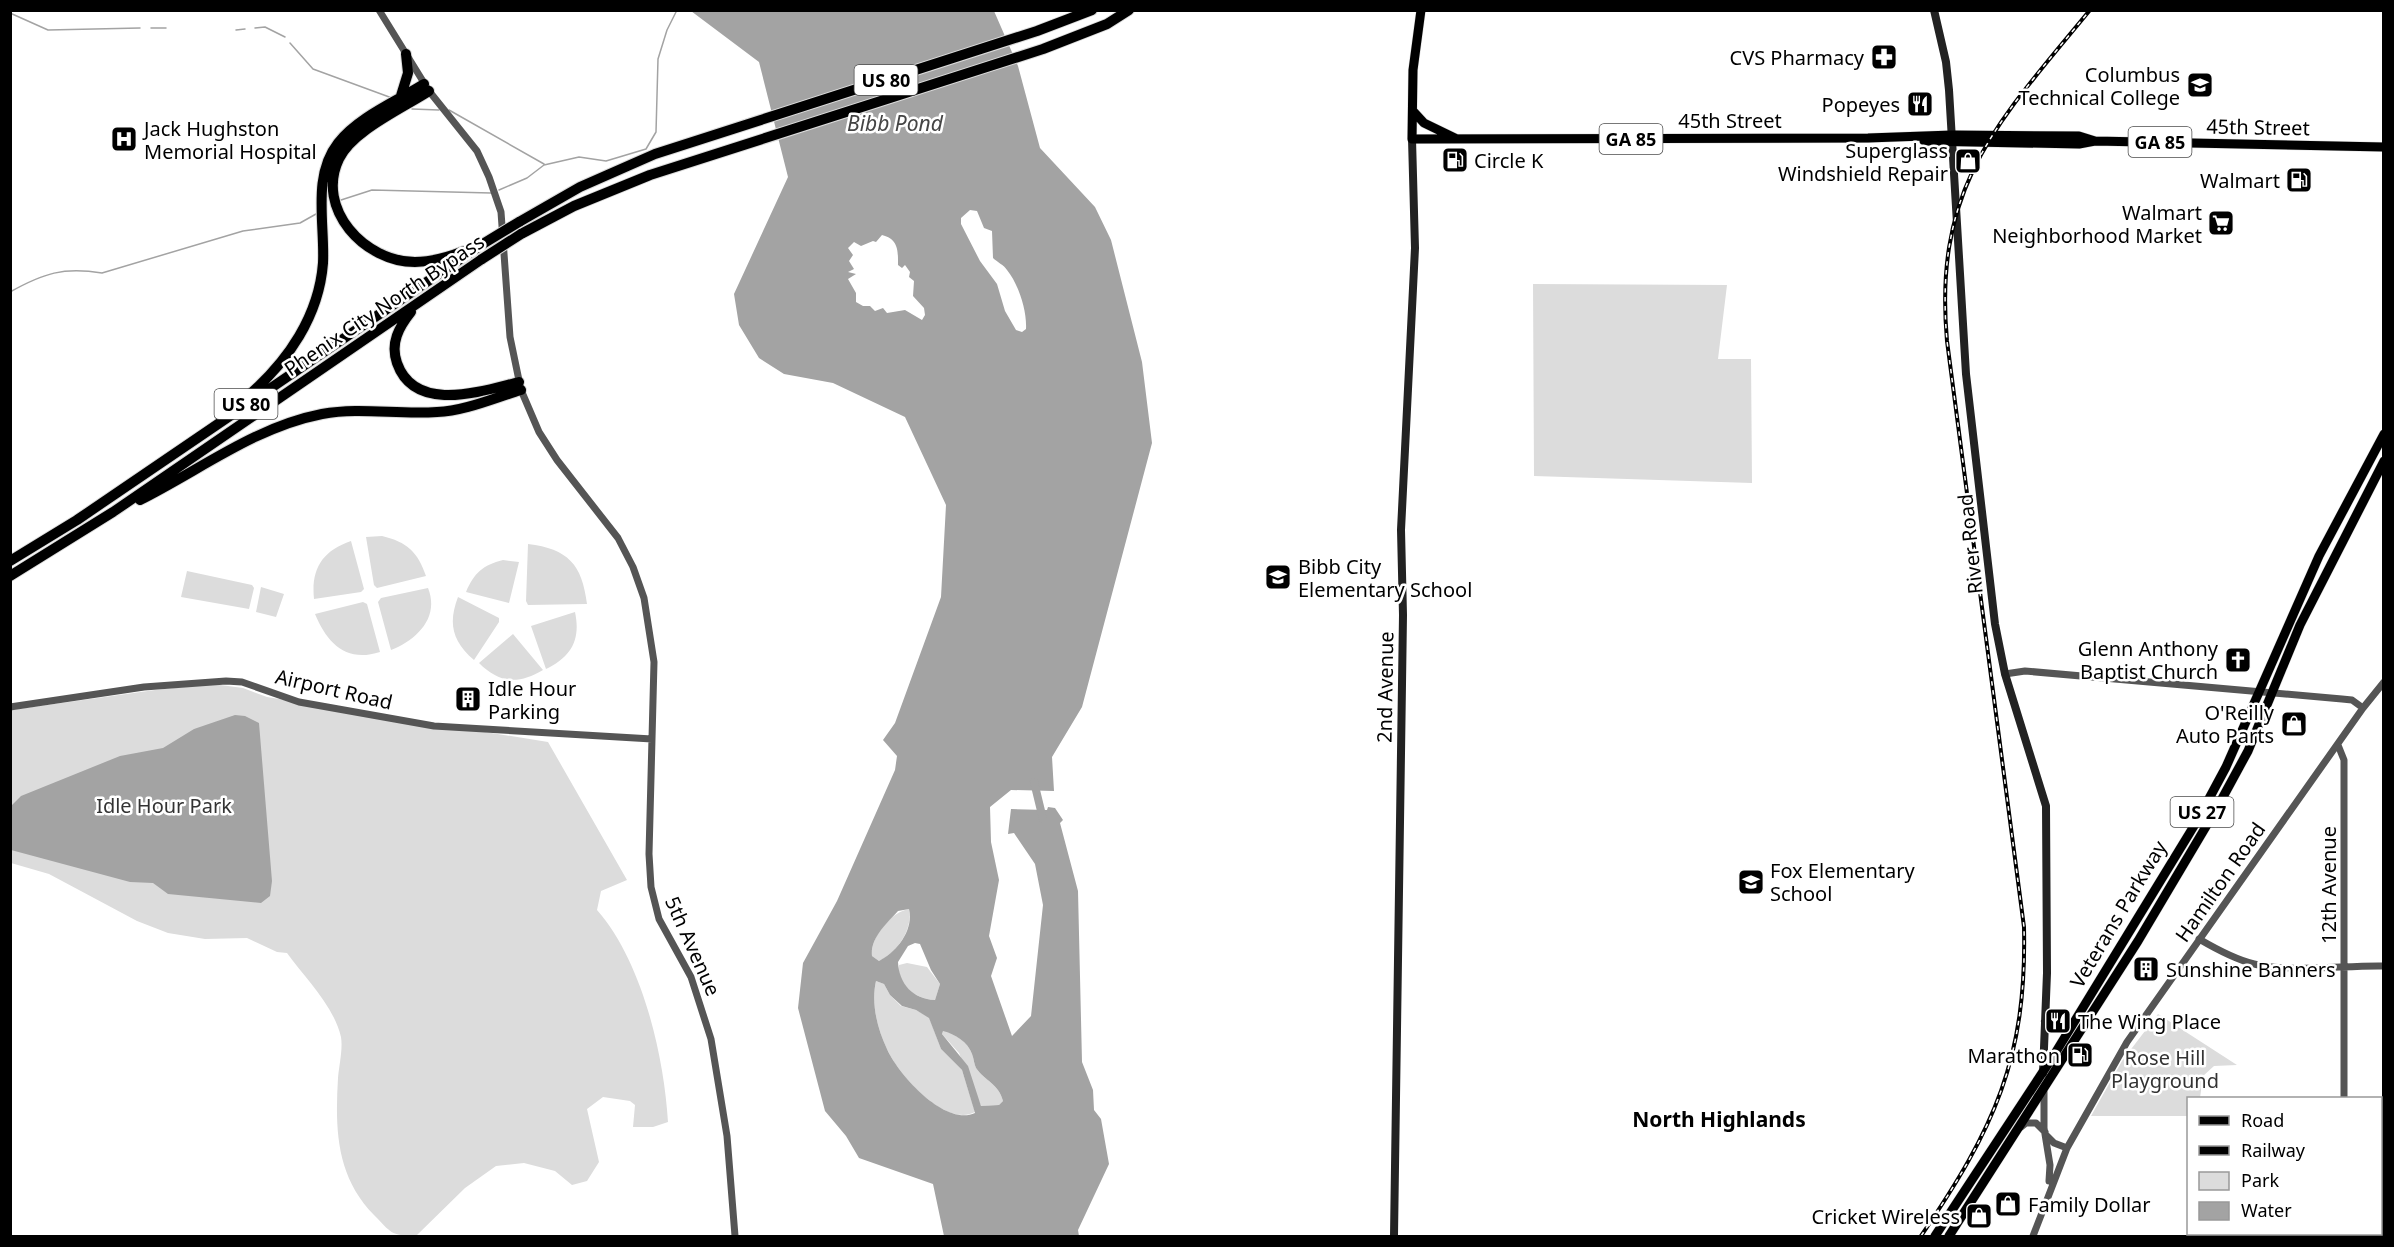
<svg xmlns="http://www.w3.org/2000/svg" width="2394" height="1247" viewBox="0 0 2394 1247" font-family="'Noto Sans',sans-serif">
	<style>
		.green { fill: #dcdcdc }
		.water { fill: #a3a3a3; fill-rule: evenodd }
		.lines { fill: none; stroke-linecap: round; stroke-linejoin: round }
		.stream { stroke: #a3a3a3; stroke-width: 1.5 }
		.river { stroke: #a3a3a3; stroke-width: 8 }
		.primary-casing { stroke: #dbdbdb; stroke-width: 10 }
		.motorway-casing { stroke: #dbdbdb; stroke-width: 12 }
		.tertiary { stroke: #555; stroke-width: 7 }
		.secondary { stroke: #222; stroke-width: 8 }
		.primary { stroke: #000; stroke-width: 9 }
		.motorway { stroke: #000; stroke-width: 10 }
		.rail-casing { stroke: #000; stroke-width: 4 }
		.rail { stroke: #fff; stroke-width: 1.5; stroke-dasharray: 4.5; stroke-linecap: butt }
		.motorway-bridge-casing { stroke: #dbdbdb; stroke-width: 12; stroke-linecap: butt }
		.motorway-bridge { stroke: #000; stroke-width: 10 }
		.labels { text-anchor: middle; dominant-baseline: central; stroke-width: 5; stroke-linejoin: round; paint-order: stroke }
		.shield { fill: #fff; stroke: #4c4c4c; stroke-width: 1.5 }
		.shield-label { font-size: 18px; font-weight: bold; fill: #000 }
		.poi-label { font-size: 20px; fill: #000; stroke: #fff; text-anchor: end }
		.street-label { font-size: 20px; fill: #000; stroke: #fff }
		.park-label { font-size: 20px; fill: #333; stroke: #fff }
		.water-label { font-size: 21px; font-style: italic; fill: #444; stroke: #fff }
		.neighbourhood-label { font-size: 21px; font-weight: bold; fill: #000; stroke: #fff }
	</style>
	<rect width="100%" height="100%" fill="#fff"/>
	<path class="green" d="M1533 284 1727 285 1718 359H1751L1752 483 1534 476Z
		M382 536C407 542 418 552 426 576L377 588 374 585 366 537Z
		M351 541 364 589 361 592 314 599C311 569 322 551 351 541Z
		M528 544C568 549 582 564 587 604L528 605 526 601Z
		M503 560 519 562 509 603 466 592C474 573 483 565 503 560Z
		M187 571 252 585 254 588 249 609 181 597Z
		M261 587 284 594 276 617 256 612Z
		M428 588C440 618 416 640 391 650L378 602 381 598Z
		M458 597 499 618V622L474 660C452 641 448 623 458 597Z
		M363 602 367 604 380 652C346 663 327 643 315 614Z
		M575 612C581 640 571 657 546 669L531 626Z
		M513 634 543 670C518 685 499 683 479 663Z
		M213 684 243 688 267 697 548 742 627 880 601 891 597 910C642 961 664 1055 668 1122L653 1127H633L635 1105 630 1101 603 1097 587 1109 599 1162 587 1181 572 1185 555 1171 524 1163 496 1166 465 1188 416 1236C390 1236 391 1232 374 1215 336 1176 335 1129 338 1078 339 1066 343 1049 341 1037 334 1006 305 978 287 953L277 952 247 938 205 939 168 933 137 921 49 874 11 863V710L155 690Z
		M909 909C913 930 897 952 879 961L872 956C870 937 891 912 909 909Z
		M907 963 927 967 940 984 935 1000C917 999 897 986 899 965Z
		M876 981 884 984 890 995 901 1006 916 1010 929 1017 941 1049 962 1070 975 1112C945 1128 898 1074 887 1049 877 1028 871 1003 876 981Z
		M2158 1014 2237 1065 2214 1066 2203 1076 2200 1098H2188V1116H2091L2122 1061Z
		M943 1030C955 1034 968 1042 972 1054 974 1059 974 1064 976 1068 985 1081 999 1084 1003 1101L999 1105 981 1106 959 1053 942 1034Z"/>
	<path class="water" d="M691 11H994L1018 66 1040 148 1095 207 1111 240 1142 362 1152 443 1082 707 1052 757 1054 791 1011 790 990 807 991 842 999 880 989 936 997 958 991 976 1012 1036 1031 1016 1043 905 1035 864 1014 833 1008 834 1011 809 1047 810 1048 807 1055 808 1063 820 1060 823 1078 891 1082 1062 1093 1090 1094 1110 1101 1119 1109 1164 1078 1230 1079 1236H944L933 1184 859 1158 846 1136 825 1111 798 1008 803 963 837 901 895 770 897 756 883 740 895 723 941 597 946 505 905 417 833 383 784 374 759 358 739 325 734 294 788 177 759 62ZM970 210 977 211 984 228 992 231 993 258C997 262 1004 265 1007 270 1019 285 1027 311 1026 329L1022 332 1016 330 1005 311 997 284 980 261 961 224V218ZM882 235C899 239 898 252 898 265L902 268 905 265 910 272 909 277 914 281 913 296 924 308 925 315 922 320 905 310 887 313 883 308 875 311 870 306H863L856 302V293L848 279 856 274 848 272 854 269 849 261 853 255 848 248 854 242 861 246 873 241 876 242ZM909 909C914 930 897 952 879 961L872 956C870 938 887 923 898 911ZM915 943 920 944 931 970 940 984 935 1000C913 999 899 984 898 962L908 946ZM876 981 884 984 890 995 902 1006 916 1010 929 1018 941 1049 962 1070 975 1113C945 1127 898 1074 887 1049 877 1028 871 1003 876 981ZM943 1031C955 1034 968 1042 972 1054 974 1059 974 1064 976 1068 985 1081 999 1084 1003 1101L999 1105 981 1106 968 1066 942 1034Z
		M235 715 245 716 259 723 272 881 270 896 261 903 168 894 153 883 130 882 11 850V806L21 796 120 756 163 748 194 729Z"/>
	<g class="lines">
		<path class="stream" d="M10 13 48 30 140 28
			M151 28H166
			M255 28 265 27 285 37
			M236 30 245 29
			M290 43 313 69 392 98
			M412 109 439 110
			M449 110 544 164
			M499 190 527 178 544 165 579 157 606 161 646 149 656 132 658 59 667 30 677 10
			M341 200 372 190 491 193
			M10 292C44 273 63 267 102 273L243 231 300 223 316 214"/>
		<path class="river" d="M1034 782 1043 819"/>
		<defs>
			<path id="primary" d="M1421 10 1413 70 1412 139 1868 138 1952 135 2079 136 2095 141
				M1413 111 1424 123 1455 138
				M1924 141 2079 144 2095 141 2384 147
				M1935 1236 2054 1055 2197 821 2226 767 2319 556 2384 434
				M1949 1236 2138 941 2217 808 2248 751 2300 625 2384 461"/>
			<path id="motorway" d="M429 91C403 108 352 131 339 159 315 209 365 262 415 262 432 262 449 257 464 251
				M400 99 408 73 406 54
				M519 222 580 187 655 154 1037 31 1092 10
				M521 234 574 206 650 175 1043 49 1107 24 1129 10
				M411 312C399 327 390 343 397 363 415 414 482 391 519 382
				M249 395C288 361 319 316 323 263 325 224 312 176 338 143 358 117 397 101 424 84
				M140 500C200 470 255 427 322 414 361 407 398 415 437 412 465 411 494 398 521 390
				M10 561 77 520 481 245
				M10 576 113 512 482 259"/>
		</defs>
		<use href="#primary" class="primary-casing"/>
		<use href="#motorway" class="motorway-casing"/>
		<path class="tertiary" d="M379 10 429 91 477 151 489 177 501 212 510 337 521 390 539 432 557 460 618 538 633 567 644 598 654 662 649 854 651 887 659 919 691 977 711 1039 727 1136 735 1236
			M2005 674 2025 671 2342 699 2352 700 2363 708
			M10 707 144 687 226 681 242 682 299 702 434 726 652 739
			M2338 745 2344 760V1098
			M2199 939C2216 949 2234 959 2254 964 2287 973 2346 965 2384 966
			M2044 1092V1128L2050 1165 2049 1181
			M2021 1127 2026 1123H2036L2045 1132
			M2047 1136 2054 1143 2067 1148
			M2344 1234V1236
			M2033 1236 2067 1148 2127 1042 2363 708 2384 682"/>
		<path class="secondary" d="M1934 10 1946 62 1949 90 1966 374 1995 624 2005 674 2046 806 2047 973 2043 1073
			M2045 1021 2058 1030 2067 1029 2072 1024
			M1394 1236 1403 615 1401 530 1415 248 1412 139"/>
		<use href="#primary" class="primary"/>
		<use href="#motorway" class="motorway"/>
		<defs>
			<path id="rail" d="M1921 1236C1994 1129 2027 1059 2024 927L1947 341C1933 185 1998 122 2090 10"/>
		</defs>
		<use href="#rail" class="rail-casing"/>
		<use href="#rail" class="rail"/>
		<defs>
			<path id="motorway-bridge" d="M481 245 519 222
				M482 259 521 234"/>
		</defs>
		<use href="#motorway-bridge" class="motorway-bridge-casing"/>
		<use href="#motorway-bridge" class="motorway-bridge"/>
	</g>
	<defs>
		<symbol id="pharmacy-square" viewBox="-11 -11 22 22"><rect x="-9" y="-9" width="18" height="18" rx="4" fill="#000" stroke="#fff"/><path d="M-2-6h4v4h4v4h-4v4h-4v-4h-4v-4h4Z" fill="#fff"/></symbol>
		<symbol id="university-square" viewBox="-11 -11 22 22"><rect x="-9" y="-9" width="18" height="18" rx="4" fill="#000" stroke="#fff"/><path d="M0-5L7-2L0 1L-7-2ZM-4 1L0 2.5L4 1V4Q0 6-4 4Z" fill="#fff"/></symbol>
		<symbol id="restaurant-square" viewBox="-11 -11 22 22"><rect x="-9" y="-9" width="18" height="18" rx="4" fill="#000" stroke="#fff"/><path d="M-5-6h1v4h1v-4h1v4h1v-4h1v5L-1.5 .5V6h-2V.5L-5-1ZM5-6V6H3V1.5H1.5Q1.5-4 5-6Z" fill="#fff"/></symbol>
		<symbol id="hospital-square" viewBox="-11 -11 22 22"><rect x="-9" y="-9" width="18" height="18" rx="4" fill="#000" stroke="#fff"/><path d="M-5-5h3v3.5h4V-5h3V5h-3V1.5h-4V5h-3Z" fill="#fff"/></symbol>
		<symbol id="fuel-square" viewBox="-11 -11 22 22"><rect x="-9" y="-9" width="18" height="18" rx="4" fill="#000" stroke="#fff"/><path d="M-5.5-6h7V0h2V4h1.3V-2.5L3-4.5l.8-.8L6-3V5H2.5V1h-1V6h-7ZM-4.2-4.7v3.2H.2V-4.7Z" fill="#fff"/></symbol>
		<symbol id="shop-square" viewBox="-11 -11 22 22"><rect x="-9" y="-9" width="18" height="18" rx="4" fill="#000" stroke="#fff"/><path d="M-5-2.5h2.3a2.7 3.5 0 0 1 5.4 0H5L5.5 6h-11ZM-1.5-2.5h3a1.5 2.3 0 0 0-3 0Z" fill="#fff"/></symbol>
		<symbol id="supermarket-square" viewBox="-11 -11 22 22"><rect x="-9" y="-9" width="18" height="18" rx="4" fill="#000" stroke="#fff"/><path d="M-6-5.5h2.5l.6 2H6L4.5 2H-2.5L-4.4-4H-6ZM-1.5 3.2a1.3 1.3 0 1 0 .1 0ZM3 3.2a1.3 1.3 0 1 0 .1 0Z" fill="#fff"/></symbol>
		<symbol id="school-square" viewBox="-11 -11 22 22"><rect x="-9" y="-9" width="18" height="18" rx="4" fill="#000" stroke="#fff"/><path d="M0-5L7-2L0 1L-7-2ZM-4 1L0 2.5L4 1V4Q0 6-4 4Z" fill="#fff"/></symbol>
		<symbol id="church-square" viewBox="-11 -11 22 22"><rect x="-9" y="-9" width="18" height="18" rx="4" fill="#000" stroke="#fff"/><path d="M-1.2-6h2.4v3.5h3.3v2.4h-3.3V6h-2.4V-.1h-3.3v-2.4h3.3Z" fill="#fff"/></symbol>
		<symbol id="building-square" viewBox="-11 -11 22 22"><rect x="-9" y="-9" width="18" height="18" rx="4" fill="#000" stroke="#fff"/><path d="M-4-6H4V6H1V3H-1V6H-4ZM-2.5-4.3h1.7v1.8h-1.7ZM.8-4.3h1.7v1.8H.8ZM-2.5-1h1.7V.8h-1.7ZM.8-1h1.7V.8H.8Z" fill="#fff"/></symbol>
	</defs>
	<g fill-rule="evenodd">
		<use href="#pharmacy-square" x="1869" y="42" width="30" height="30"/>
		<use href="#university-square" x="2185" y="70" width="30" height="30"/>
		<use href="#restaurant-square" x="1905" y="89" width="30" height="30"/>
		<use href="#hospital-square" x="109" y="124" width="30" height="30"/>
		<use href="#fuel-square" x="1440" y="145" width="30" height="30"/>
		<use href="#shop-square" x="1953" y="146" width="30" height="30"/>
		<use href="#fuel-square" x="2284" y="165" width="30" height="30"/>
		<use href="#supermarket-square" x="2206" y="208" width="30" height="30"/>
		<use href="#school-square" x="1263" y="562" width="30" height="30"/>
		<use href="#church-square" x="2223" y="645" width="30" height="30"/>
		<use href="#building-square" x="453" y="684" width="30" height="30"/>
		<use href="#shop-square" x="2279" y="709" width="30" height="30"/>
		<use href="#school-square" x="1736" y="867" width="30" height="30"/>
		<use href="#building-square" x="2131" y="954" width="30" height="30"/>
		<use href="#restaurant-square" x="2043" y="1006" width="30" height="30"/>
		<use href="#fuel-square" x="2065" y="1040" width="30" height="30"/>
		<use href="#shop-square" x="1993" y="1189" width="30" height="30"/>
		<use href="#shop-square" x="1964" y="1201" width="30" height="30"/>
	</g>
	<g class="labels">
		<g class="shield">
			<rect x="854.5" y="65" width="63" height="30" rx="4.5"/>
			<rect x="1599.5" y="124" width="63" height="30" rx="4.5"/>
			<rect x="2128.5" y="127" width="63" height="30" rx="4.5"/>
			<rect x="214.5" y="389" width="63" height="30" rx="4.5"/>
			<rect x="2170.5" y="797" width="63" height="30" rx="4.5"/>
		</g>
		<g class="shield-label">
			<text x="886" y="80">US 80</text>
			<text x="1631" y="139">GA 85</text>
			<text x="2160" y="142">GA 85</text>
			<text x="246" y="404">US 80</text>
			<text x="2202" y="812">US 27</text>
		</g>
		<g class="poi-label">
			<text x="1864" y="57">CVS Pharmacy</text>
			<text x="2180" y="74">Columbus<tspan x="2180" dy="23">Technical College</tspan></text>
			<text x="1900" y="104">Popeyes</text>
			<text x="144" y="128" text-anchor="start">Jack Hughston<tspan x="144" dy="23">Memorial Hospital</tspan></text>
			<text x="1948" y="150">Superglass<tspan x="1948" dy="23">Windshield Repair</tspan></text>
			<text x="1474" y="160" text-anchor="start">Circle K</text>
			<text x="2280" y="180">Walmart</text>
			<text x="2202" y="212">Walmart<tspan x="2202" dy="23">Neighborhood Market</tspan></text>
			<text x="1298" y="566" text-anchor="start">Bibb City<tspan x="1298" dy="23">Elementary School</tspan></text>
			<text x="2218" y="648">Glenn Anthony<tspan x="2218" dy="23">Baptist Church</tspan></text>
			<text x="488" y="688" text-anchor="start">Idle Hour<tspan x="488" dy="23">Parking</tspan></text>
			<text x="2274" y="712">O'Reilly<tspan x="2274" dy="23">Auto Parts</tspan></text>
			<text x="1770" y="870" text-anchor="start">Fox Elementary<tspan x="1770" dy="23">School</tspan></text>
			<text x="2166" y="969" text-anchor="start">Sunshine Banners</text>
			<text x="2078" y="1021" text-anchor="start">The Wing Place</text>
			<text x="2060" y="1055">Marathon</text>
			<text x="2028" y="1204" text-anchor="start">Family Dollar</text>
			<text x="1960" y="1216">Cricket Wireless</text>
		</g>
		<g class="street-label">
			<text x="1730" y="120">45th Street</text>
			<text transform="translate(2258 127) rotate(1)">45th Street</text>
			<text transform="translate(384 305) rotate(-34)">Phenix City North Bypass</text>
			<text transform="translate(1970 544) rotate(-96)">River Road</text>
			<text transform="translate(1385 687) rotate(-89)">2nd Avenue</text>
			<text transform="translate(334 689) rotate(13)">Airport Road</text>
			<text transform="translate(2220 882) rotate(-55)">Hamilton Road</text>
			<text transform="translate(2328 885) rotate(-90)">12th Avenue</text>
			<text transform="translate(2118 914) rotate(-59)">Veterans Parkway</text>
			<text transform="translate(693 946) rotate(66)">5th Avenue</text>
		</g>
		<g class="park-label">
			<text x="164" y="805">Idle Hour Park</text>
			<text x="2165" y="1057">Rose Hill<tspan x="2165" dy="23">Playground</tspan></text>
		</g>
		<g class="water-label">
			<text x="895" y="123">Bibb Pond</text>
		</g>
		<g class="neighbourhood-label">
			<text x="1719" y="1119">North Highlands</text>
		</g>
	</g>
	<rect width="2394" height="1247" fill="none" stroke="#000000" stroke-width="24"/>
	<rect x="2187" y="1097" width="195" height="138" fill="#ffffff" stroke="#999999" stroke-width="1.5"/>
	<rect x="2199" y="1116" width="30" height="9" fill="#000000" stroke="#999999" stroke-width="1.5"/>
	<text x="2241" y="1127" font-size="18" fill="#000000">Road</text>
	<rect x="2199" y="1146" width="30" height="9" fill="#000000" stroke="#999999" stroke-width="1.5"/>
	<text x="2241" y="1157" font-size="18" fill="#000000">Railway</text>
	<rect x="2199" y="1172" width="30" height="18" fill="#dcdcdc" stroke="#999999" stroke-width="1.5"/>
	<text x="2241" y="1187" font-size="18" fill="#000000">Park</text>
	<rect x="2199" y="1202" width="30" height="18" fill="#a3a3a3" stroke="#999999" stroke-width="1.5"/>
	<text x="2241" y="1217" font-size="18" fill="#000000">Water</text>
</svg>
